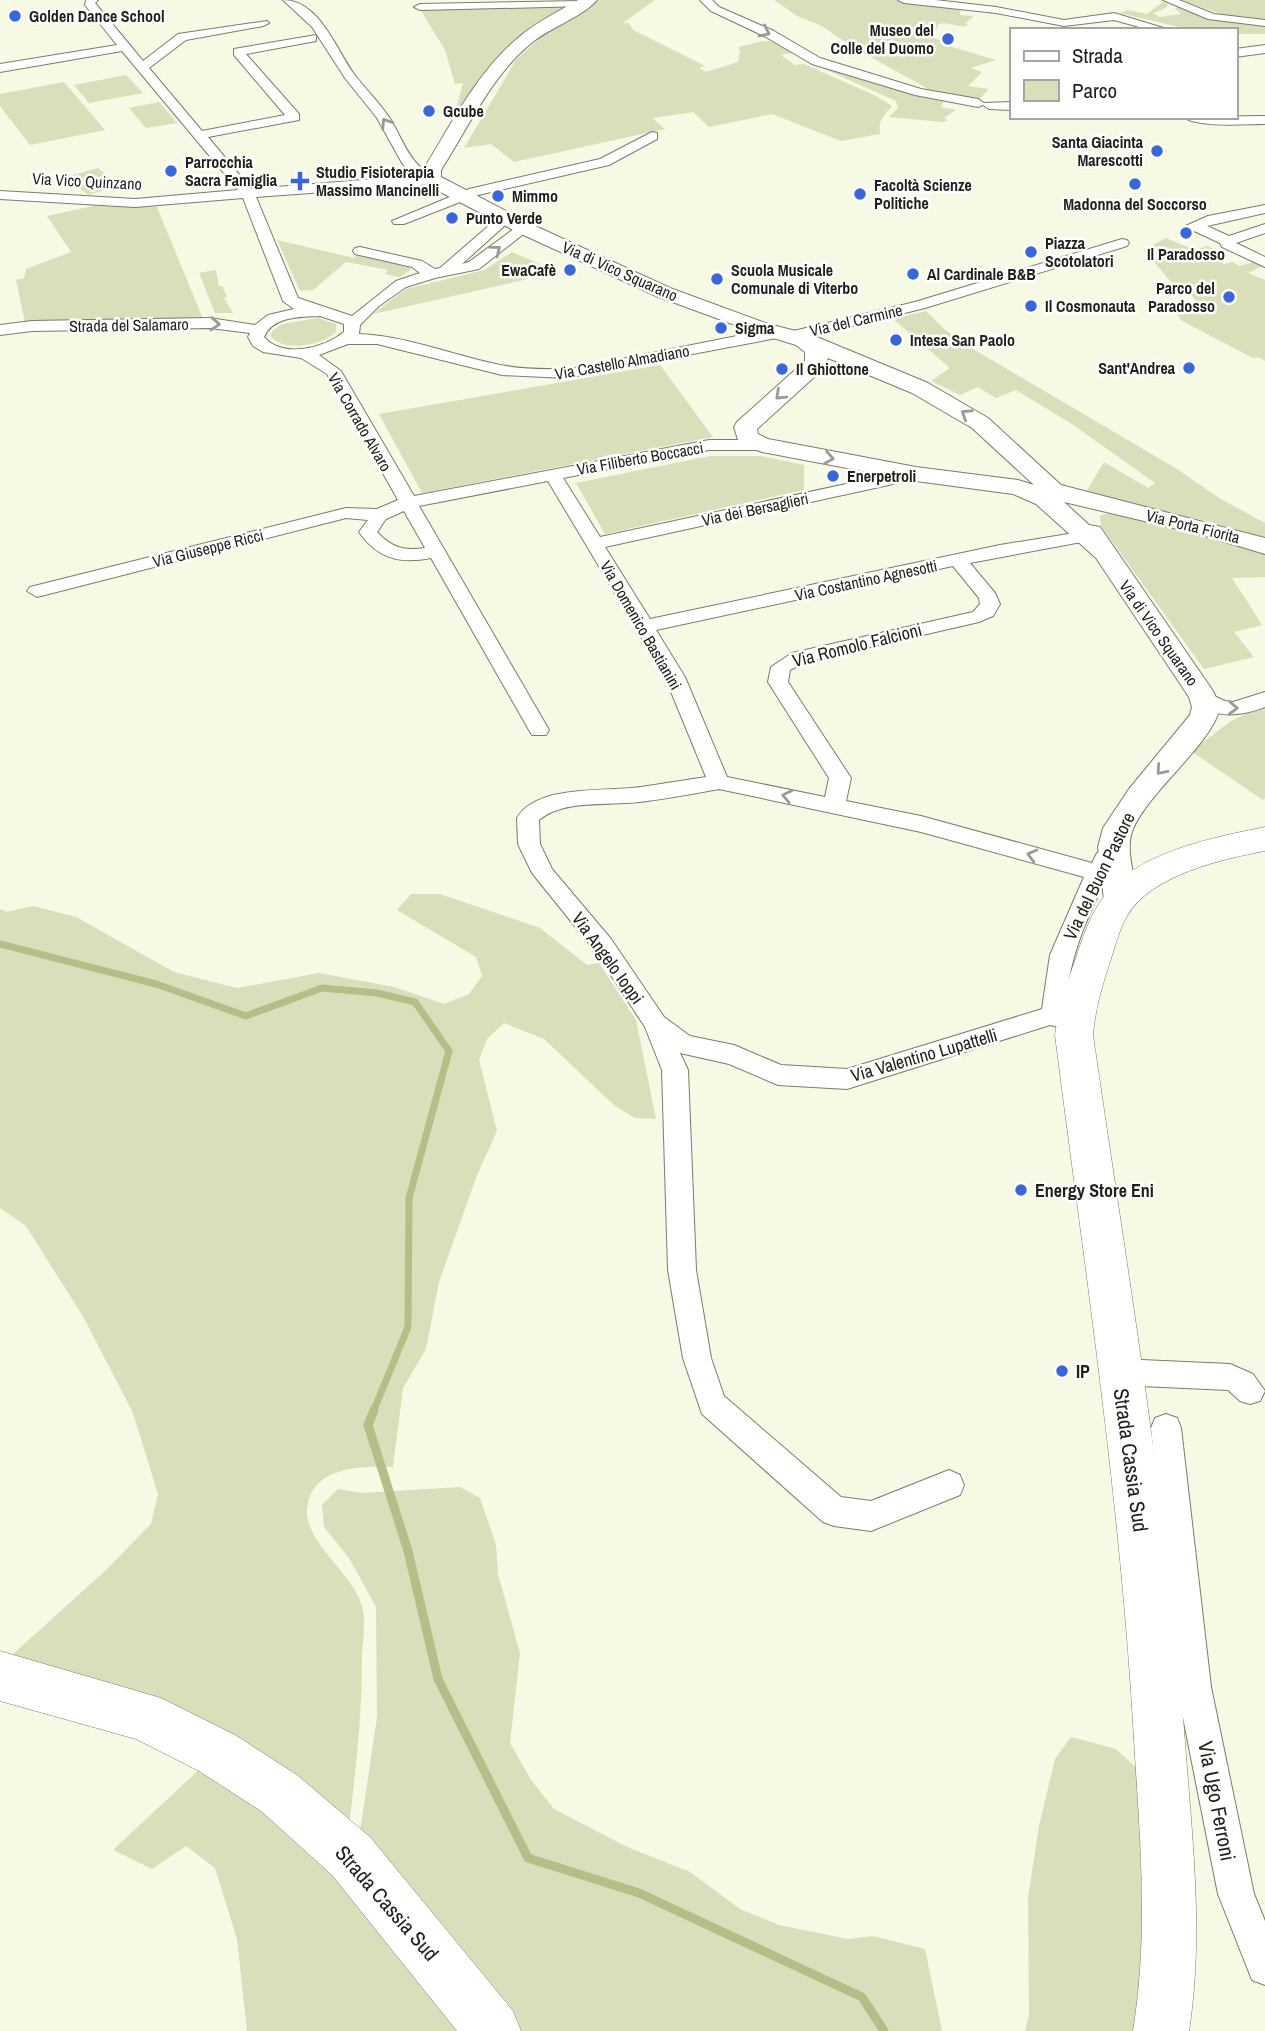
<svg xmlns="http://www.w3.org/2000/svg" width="1265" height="2031" viewBox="0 0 1265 2031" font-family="'Archivo Narrow',sans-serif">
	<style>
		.green { fill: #d9dfba }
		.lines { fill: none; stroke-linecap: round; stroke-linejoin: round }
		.stream-far1 { stroke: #b6bd87; stroke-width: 7 }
		.stream { stroke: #b6bd87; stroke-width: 9 }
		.street-casing { stroke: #7a7d69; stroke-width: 2 }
		.secondary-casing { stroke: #7a7d69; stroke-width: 2 }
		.primary-casing { stroke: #7a7d69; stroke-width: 1 }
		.street { fill: #fff; fill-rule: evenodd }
		.secondary { fill: #fff; fill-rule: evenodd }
		.primary { fill: #fff; fill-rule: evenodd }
		.oneway { stroke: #9a9b97 }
		.poi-dot { fill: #3967d7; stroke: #fff; stroke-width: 2.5 }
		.labels { text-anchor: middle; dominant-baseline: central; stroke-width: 5; stroke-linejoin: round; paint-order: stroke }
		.far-poi-label { font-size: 16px; font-weight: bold; fill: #1f2018; stroke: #fff; text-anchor: start }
		.far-street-label { font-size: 16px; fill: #1f2018; stroke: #fff }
		.street-label { font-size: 18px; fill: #1f2018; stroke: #fff }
		.poi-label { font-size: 18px; font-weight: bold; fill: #1f2018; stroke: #fff; text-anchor: start }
		.near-street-label { font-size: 21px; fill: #1f2018; stroke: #fff }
	</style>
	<rect width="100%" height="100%" fill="#f6f9e4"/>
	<path class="green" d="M599 0H655L623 23H629L633 30 705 66 699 68 706 72 738 62 740 52 738 47C762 42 771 34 791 53L781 55 795 65 804 64 874 95 892 106C884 116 878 119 880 134L841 141 772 114 709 127 693 112 652 118 665 129 514 162 491 144 464 148 516 60 542 36Z
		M774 0H897L961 7 960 15 974 16 965 24 969 25C959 30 948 19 937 25L938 28 925 34 942 41 939 43 996 60 971 68 982 72 968 86 988 89 978 102 939 95 851 46 822 26 797 16Z
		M1181 0H1265V19L1227 16Z
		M1163 2 1168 4 1166 8 1153 13 1160 17 1181 14 1175 9 1178 6 1213 20 1265 26V34H1235V30H1192L1119 13 1128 10 1147 14Z
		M569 6C548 18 527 29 509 45 484 69 468 104 450 133L463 83 455 84 445 50 420 9Z
		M813 64 936 98 943 101 941 107 956 110 944 118 948 120 943 122 889 117 898 108 896 101Z
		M126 75 143 93 89 103 74 85Z
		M64 82 105 130 30 145 0 106V94Z
		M159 102 177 123 146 128 129 108Z
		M98 168 120 186 88 195 66 177Z
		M93 206 157 207 203 319 25 322 16 280 24 278 26 269 71 252 47 216Z
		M1166 238 1195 250 1208 246 1224 255 1219 260 1224 264 1233 262 1239 266 1257 261 1265 265 1248 273 1265 280V361L1258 357 1253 358 1182 321 1177 314 1182 306 1200 304 1186 290 1176 288 1144 250Z
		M277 240 354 258 359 253 409 265 411 270 399 277 385 274 388 270 346 262 313 290 300 291Z
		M512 252 558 272 553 275 544 272 524 280 373 314 406 289 484 270Z
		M216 270 219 286H222L227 297 224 298 233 313H215L199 273Z
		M926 311 944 329 968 346 1177 469 1219 498 1265 523V540L1211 522 1085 494 1104 462 1148 488 1155 483 1072 424 1016 390 996 398 978 387 960 395 931 381 950 368 893 319Z
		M318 318 336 324V332C323 345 283 353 271 336L272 331 282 324Z
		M660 365 713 437 422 493 379 414Z
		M710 456H761L804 465V490L605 534 576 483Z
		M1119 512 1265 550V577L1232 578 1262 625 1234 632 1254 657 1204 669 1101 526 1100 515Z
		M1265 705V798L1263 800 1191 751 1231 721Z
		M411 894H440L540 928 587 965 599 963 636 1020 656 1119 635 1118 615 1106 544 1039 504 1023 487 1039 479 1060 497 1131 477 1175 439 1282 426 1349 403 1388 393 1467C361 1466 311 1466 307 1509 304 1543 356 1575 363 1610 366 1625 362 1644 362 1659 362 1718 355 1776 348 1834L12 1655 106 1570 151 1524 158 1494 133 1413 84 1318 26 1226 0 1208V909L7 912 33 906 76 917 174 972 237 988 319 973 394 987 444 1004 469 994 482 976 476 957 397 910Z
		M460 1487 480 1498 496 1545 498 1574 520 1653 510 1743 531 1780 554 1809 627 1847 690 1872 740 1909 779 1925 848 1939 873 1936 925 1949 942 2031H511L358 1845 377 1717 376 1607 349 1558 324 1527 322 1505 338 1489 362 1493Z
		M1071 1737 1116 1749 1142 1773 1149 1943 1136 2031H1025L1029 2015 1028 1898 1039 1826 1055 1759Z
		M203 1766 338 1869 468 2031H247L237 1939 215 1868 186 1846 152 1869 113 1850Z"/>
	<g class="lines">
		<path class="stream-far1" d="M0 944 156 984 246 1016 322 988 377 993 415 1002 449 1051 409 1198 408 1327 373 1412"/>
		<path class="stream" d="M374 1410 368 1425 408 1551 438 1679 528 1858 639 1893 862 1997 884 2031"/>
		<defs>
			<path id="street" d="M86 0H98L95 3 143 61 178 34 267 21 269 23 263 26 186 40 149 68 202 131 285 115 234 55V49L316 35V41L246 54 299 114V120L208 137 251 189 413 176 402 163 377 118 345 78 312 27 283 0C319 0 336 49 354 74 366 90 380 103 391 120 404 142 411 168 437 177V183L432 184 256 197 298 298 352 316 396 281 420 273 412 267 355 254 353 251 355 248 360 247 422 261 435 269 440 268 500 216 505 215 512 219 462 264 469 262 519 225 524 224 531 228 479 269 435 278 406 287 379 306 360 325 359 334C405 336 447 353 491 363 519 370 548 370 577 368L777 328 785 333 777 338 566 378 502 375 377 344H348L319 355 341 371 414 496 709 440H762L771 445 762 450H709L563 478 600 537 916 469 925 474 916 479 605 547 650 619 1000 545 1087 531 1096 536 1087 541 970 563 995 593 1000 604 993 616 979 622 805 662 790 670 788 682 851 778 846 801 921 816 1092 863 1097 853 1105 851 1113 853 1116 859C1092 907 1067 955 1066 1010L1084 1015 1087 1022 1084 1029 1075 1031 1050 1025 847 1089 778 1085 729 1064 680 1053 688 1070 696 1270 711 1358 724 1396 841 1497 871 1501 949 1470 960 1475 964 1485 960 1495 871 1531 834 1526 823 1522 702 1414 683 1358 668 1270 662 1070 645 1027 595 951 532 873 518 844 517 818C537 784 606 792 641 787 663 784 684 780 706 777L665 677 548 481 419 506 549 730 546 735H532L529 730 431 558C400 564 378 559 359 532L368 520 346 518 37 597 27 591 30 587 346 508 377 509 398 500 327 374 301 358 263 352 253 346 248 337 250 333 210 328 32 331 0 335V325L32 321 210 318 255 325 268 315 294 309 283 301 243 198 135 207 0 199V191L135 199 238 190 122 51 0 72V64L117 45 85 5ZM320 316 344 324V332C324 348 283 359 264 337 273 316 300 317 320 316ZM404 511 425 548C404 551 392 548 377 532L386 519ZM953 566 979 598 980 604 973 612 792 653 771 667 768 682 829 778 825 797 727 777 685 677 656 630ZM719 789 921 832 1084 877 1050 955 1042 1009 847 1069 781 1065 734 1045 690 1036 664 1017 611 939 552 869 540 844 539 820C564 799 607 806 639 802 665 799 692 794 719 789Z
				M700 0H712L719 7 774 31 820 58 921 89 978 99 984 103 1011 102V110L989 109 983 105 978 107 915 95 812 64 766 37 711 11Z
				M898 0H935L996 7 1064 20 1114 13 1170 30H1150L1114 20 1064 26 996 13 904 3Z
				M1163 0H1179L1214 14 1265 20V26L1208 19Z
				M582 1 588 4 586 6 420 10 414 7 420 4Z
				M1265 45V53L1235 57V49Z
				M1265 116V124C1245 124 1199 128 1183 117Z
				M652 132 657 133V139L609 165 478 195 404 224H394L392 221 469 189 600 159Z
				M1265 205V213L1207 226 1229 236 1265 224V233L1236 243 1265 257V267L1222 247 1220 243 1194 231H1183L1181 228 1208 216Z
				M1122 239 1127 240 1129 243 1127 246 925 308 791 341 783 336 785 333 915 302Z
				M1203 691 1225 701 1233 702 1265 692V707C1242 716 1209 721 1193 697L1196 692Z
				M1119 1359 1230 1364 1253 1374 1265 1391 1260 1401 1250 1404 1240 1401 1228 1390 1119 1385 1109 1381 1104 1372 1109 1363Z
				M1166 1414 1177 1418 1181 1428 1211 1687 1254 1894 1265 1921V1985L1252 1980 1218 1894 1180 1702 1157 1700 1145 1695 1140 1683 1145 1671 1157 1666 1176 1668 1151 1428 1155 1418Z"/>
			<path id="secondary" d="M578 0H597C581 18 548 28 529 45 490 78 468 128 441 170V177L531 224 670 288 768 324 812 335 928 383 988 418 1061 485 1265 538V554L1199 534 1064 502 1089 525 1100 527 1213 691 1220 707C1213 743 1150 790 1133 829 1122 855 1143 887 1131 908L1120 911 1109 908 1104 900 1098 847 1103 828 1129 789 1190 715 1192 707 1189 697 1096 558 1036 504 1013 494 916 481 762 452 739 443 734 427 737 422 805 361V352L796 345 754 332 656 296 517 232 425 184 423 170C451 125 477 72 518 38 536 22 558 12 578 0ZM828 358 912 393 972 428 1034 485 1018 480 916 467 768 439 758 434 757 429 823 369Z"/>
			<path id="primary" d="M1265 827V851C1222 859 1151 875 1127 916 1119 930 1115 947 1110 962 1102 986 1095 1010 1093 1035 1127 1270 1167 1504 1185 1742 1192 1838 1204 1934 1189 2031H1133C1149 1934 1140 1838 1134 1740 1121 1504 1085 1270 1055 1035 1059 1008 1067 983 1076 958 1083 936 1091 913 1105 895 1138 852 1215 837 1265 827Z
				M0 1651 161 1698 235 1735 297 1775 370 1837 513 2011 521 2031H457L332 1875 261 1811 199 1771 136 1739 0 1701Z"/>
		</defs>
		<use href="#street" class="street-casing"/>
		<use href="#secondary" class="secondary-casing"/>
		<use href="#primary" class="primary-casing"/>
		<use href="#street" class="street"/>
		<use href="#secondary" class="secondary"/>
		<use href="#primary" class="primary"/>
	</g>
	<defs><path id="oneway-chevron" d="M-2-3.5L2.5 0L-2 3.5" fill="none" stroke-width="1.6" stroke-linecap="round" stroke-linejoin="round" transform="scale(1.75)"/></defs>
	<g class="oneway">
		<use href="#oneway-chevron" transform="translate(765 32) rotate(26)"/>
		<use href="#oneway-chevron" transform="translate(386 123) rotate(-123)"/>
		<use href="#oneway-chevron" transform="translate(496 250) rotate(-38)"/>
		<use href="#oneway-chevron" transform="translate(215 324) rotate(4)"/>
		<use href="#oneway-chevron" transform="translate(780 395) rotate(137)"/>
		<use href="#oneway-chevron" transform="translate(966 414) rotate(-147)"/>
		<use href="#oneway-chevron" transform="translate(829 458) rotate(10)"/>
		<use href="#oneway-chevron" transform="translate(1233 708) rotate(2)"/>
		<use href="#oneway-chevron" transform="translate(1161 770) rotate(131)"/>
		<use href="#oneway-chevron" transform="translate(787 796) rotate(-168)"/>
		<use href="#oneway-chevron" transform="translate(1032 855) rotate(-165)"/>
	</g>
	<g class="poi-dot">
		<circle cx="15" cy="16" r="7"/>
		<circle cx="948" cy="39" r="7"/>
		<circle cx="429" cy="111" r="7"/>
		<circle cx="1157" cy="151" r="7"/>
		<circle cx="171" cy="171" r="7"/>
		<path d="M296.5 170.5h7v7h7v7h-7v7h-7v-7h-7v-7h7z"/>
		<circle cx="1135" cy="184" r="7"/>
		<circle cx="860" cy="194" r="7"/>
		<circle cx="498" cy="196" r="7"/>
		<circle cx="452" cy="218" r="7"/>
		<circle cx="1186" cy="233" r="7"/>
		<circle cx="1031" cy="252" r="7"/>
		<circle cx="570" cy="270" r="7"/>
		<circle cx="913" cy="274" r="7"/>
		<circle cx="717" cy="279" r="7"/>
		<circle cx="1229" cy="297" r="7"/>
		<circle cx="1031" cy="306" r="7"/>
		<circle cx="721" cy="328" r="7"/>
		<circle cx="896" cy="340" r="7"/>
		<circle cx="1189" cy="368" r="7"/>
		<circle cx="782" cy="369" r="7"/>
		<circle cx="833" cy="476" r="7"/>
		<circle cx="1021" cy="1190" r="7"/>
		<circle cx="1062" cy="1371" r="7"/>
	</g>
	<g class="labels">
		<g class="far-poi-label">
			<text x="29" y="16">Golden Dance School</text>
			<text x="934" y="30" text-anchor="end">Museo del<tspan x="934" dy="18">Colle del Duomo</tspan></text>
			<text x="443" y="111">Gcube</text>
			<text x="1143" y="142" text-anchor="end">Santa Giacinta<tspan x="1143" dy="18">Marescotti</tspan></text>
			<text x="185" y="162">Parrocchia<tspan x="185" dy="18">Sacra Famiglia</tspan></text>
			<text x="316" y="172">Studio Fisioterapia<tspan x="316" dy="18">Massimo Mancinelli</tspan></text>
			<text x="874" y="185">Facoltà Scienze<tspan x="874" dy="18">Politiche</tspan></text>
			<text x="512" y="196">Mimmo</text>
			<text x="1135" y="204" text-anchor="middle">Madonna del Soccorso</text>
			<text x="466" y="218">Punto Verde</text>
			<text x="1045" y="243">Piazza<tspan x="1045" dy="18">Scotolatori</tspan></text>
			<text x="1186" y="254" text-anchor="middle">Il Paradosso</text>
			<text x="556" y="270" text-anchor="end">EwaCafè</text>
			<text x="731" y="270">Scuola Musicale<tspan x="731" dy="18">Comunale di Viterbo</tspan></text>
			<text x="927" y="274">Al Cardinale B&amp;B</text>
			<text x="1215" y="288" text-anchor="end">Parco del<tspan x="1215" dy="18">Paradosso</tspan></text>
			<text x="1045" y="306">Il Cosmonauta</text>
			<text x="735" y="328">Sigma</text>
			<text x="910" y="340">Intesa San Paolo</text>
			<text x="1175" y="368" text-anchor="end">Sant'Andrea</text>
			<text x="796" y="369">Il Ghiottone</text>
			<text x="847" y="476">Enerpetroli</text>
		</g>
		<g class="far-street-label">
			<text transform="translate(87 181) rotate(3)">Via Vico Quinzano</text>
			<text transform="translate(620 271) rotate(24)">Via di Vico Squarano</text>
			<text transform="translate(856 320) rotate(-13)">Via del Carmine</text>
			<text transform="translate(129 325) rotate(-1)">Strada del Salamaro</text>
			<text transform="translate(622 362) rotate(-10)">Via Castello Almadiano</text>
			<text transform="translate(360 422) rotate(60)">Via Corrado Alvaro</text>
			<text transform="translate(640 458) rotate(-10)">Via Filiberto Boccacci</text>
			<text transform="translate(755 509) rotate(-12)">Via dei Bersaglieri</text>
			<text transform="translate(1193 526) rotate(14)">Via Porta Fiorita</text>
			<text transform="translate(208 548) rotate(-14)">Via Giuseppe Ricci</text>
			<text transform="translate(866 580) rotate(-12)">Via Costantino Agnesotti</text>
			<text transform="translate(641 625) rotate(60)">Via Domenico Bastianini</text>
			<text transform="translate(1159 633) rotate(55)">Via di Vico Squarano</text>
		</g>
		<g class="street-label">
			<text transform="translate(857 645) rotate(-14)">Via Romolo Falcioni</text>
			<text transform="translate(1099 876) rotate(-64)">Via del Buon Pastore</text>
			<text transform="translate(608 958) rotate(54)">Via Angelo Ioppi</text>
			<text transform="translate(924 1055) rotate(-16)">Via Valentino Lupattelli</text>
		</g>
		<g class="poi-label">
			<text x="1035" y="1190">Energy Store Eni</text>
			<text x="1076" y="1371">IP</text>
		</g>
		<g class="near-street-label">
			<text transform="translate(1131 1460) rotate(82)">Strada Cassia Sud</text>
			<text transform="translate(1217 1801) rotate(79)">Via Ugo Ferroni</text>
			<text transform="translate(387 1903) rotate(49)">Strada Cassia Sud</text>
		</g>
	</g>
	<rect x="1010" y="28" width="228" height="91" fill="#ffffff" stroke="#a5a6a3" stroke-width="2"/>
	<rect x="1024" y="51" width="35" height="10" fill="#ffffff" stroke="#a5a6a3" stroke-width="2"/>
	<text x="1072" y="63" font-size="21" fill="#1f2018">Strada</text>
	<rect x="1024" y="80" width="35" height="21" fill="#d9dfba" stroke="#a5a6a3" stroke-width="2"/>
	<text x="1072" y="98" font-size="21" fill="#1f2018">Parco</text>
</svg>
